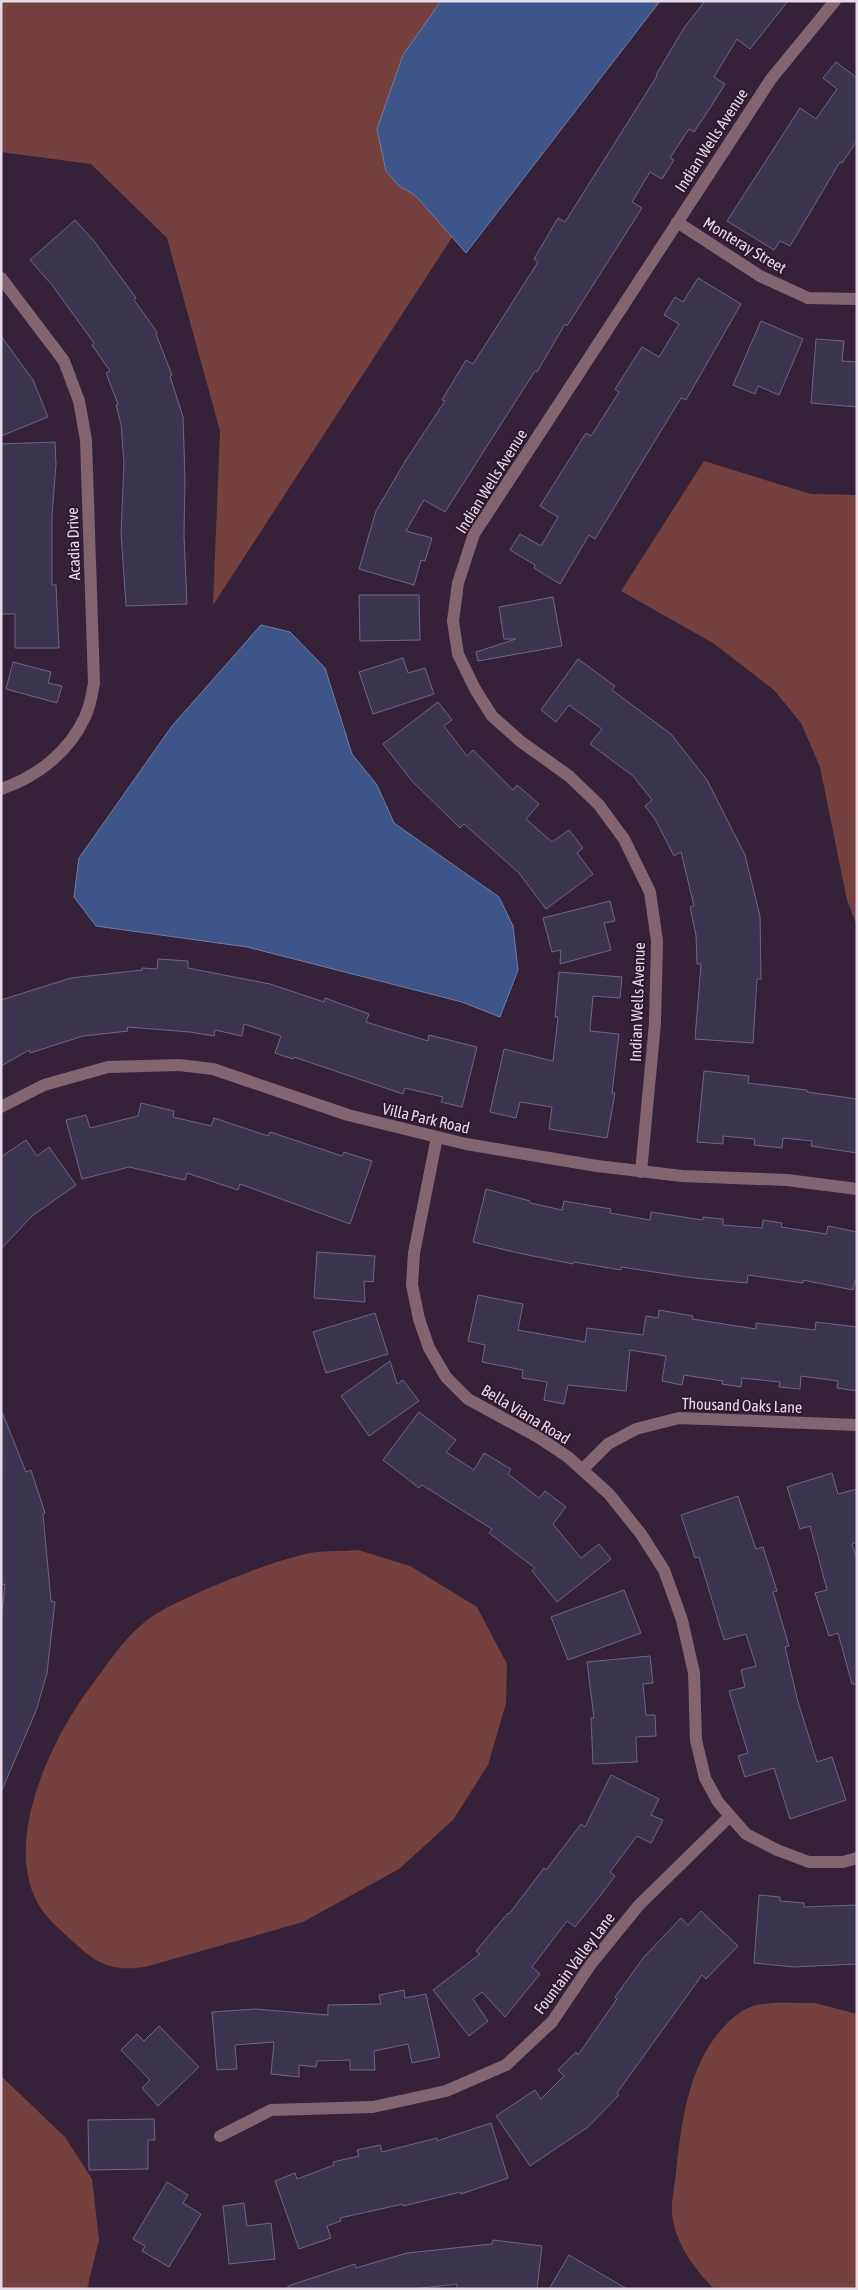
<svg xmlns="http://www.w3.org/2000/svg" width="858" height="2290" viewBox="0 0 858 2290" font-family="'Asap Condensed',sans-serif">
	<style>
		.green { fill: #74413e }
		.water { fill: #3e5589; stroke: #717da6 }
		.building { fill: #3c3550; stroke: #6c6684 }
		.lines { fill: none; stroke-linecap: round; stroke-linejoin: round }
		.minor { stroke: #826570; stroke-width: 12 }
		.labels { text-anchor: middle; dominant-baseline: central; stroke-width: 4; stroke-linejoin: round; paint-order: stroke }
		.street-label { font-size: 16px; fill: #e7dae8; stroke: #2c192e }
	</style>
	<rect width="100%" height="100%" fill="#362238"/>
	<path class="green" d="M1 1H441L403 55 377 129 386 171 399 186 415 195 453 236 213 605 220 431 167 238 91 164 1 152Z
		M704 461 811 494 857 495V926L847 900 820 767 801 723 774 690 713 643 621 591Z
		M358 1550 410 1566 477 1607 507 1664 506 1703 488 1765 453 1820 399 1869 303 1922 145 1967C107 1972 95 1962 68 1937 58 1928 47 1918 40 1907 0 1842 53 1735 94 1682 114 1655 131 1628 161 1611 170 1605 181 1601 191 1596 228 1579 266 1564 305 1554 321 1550 341 1552 358 1550Z
		M815 2003 857 2014V2289H714C694 2268 675 2243 672 2214 671 2201 675 2185 676 2172 682 2117 690 2050 738 2014 758 1998 791 2004 815 2003Z
		M1 2076 65 2137 92 2179 99 2240 87 2289H1Z"/>
	<path class="water" d="M441 1H660L466 253 415 195 399 186 386 171 377 129 403 55Z
		M261 625 290 632 325 668 352 754 377 785 394 823 499 897 513 926 518 970 500 1017 462 1002 247 947 96 926 74 897 79 858 172 726Z"/>
	<path class="building" d="M705 1H788L750 49 737 39 714 77 725 84 710 108 694 132 689 129 670 158 674 160 662 179 650 172 632 202 642 208 567 326 565 324 537 372 535 371 445 512 424 500 406 531 432 538 425 561 421 560 414 585 359 569 376 511 406 460 445 401 442 400 466 360 473 364 538 262 534 259 558 218 565 222 657 76 656 75 684 28Z
		M836 62 857 78V141L842 163 840 162 790 246 780 241 774 250 727 221 800 108 816 119 837 89 823 78Z
		M75 220 94 241 136 298 134 300 157 332 156 334 172 375 170 376 183 417 185 479 184 535 187 604 126 606 121 533 124 463 121 424 116 405 118 404 106 373 110 371 92 345 94 343 52 285 30 260Z
		M698 278 741 304 686 400 681 398 595 539 589 535 560 584 534 568 535 565 510 550 520 534 541 546 558 517 540 506 586 433 591 436 619 392 615 389 642 347 659 357 679 324 664 315 675 297 683 302Z
		M761 321 803 339 779 395 758 386 755 394 733 385Z
		M1 336 33 380 48 417 1 436Z
		M816 339 844 341 842 361 857 362V407L811 403Z
		M55 442 56 464 52 516V585H56L59 648H15V614H1V444Z
		M359 595H419L420 640 360 641Z
		M553 597 562 646 478 661 476 652 516 639H504L499 607Z
		M403 658 408 673 425 668 434 694 373 714 359 672Z
		M578 659 615 686 612 690 671 734 707 780 745 855 760 916 761 979H757L753 1043 695 1039 701 964H697L696 935 690 907 694 906 681 852 674 856 655 819 645 806 652 800 633 776 590 744 602 729 569 705 556 722 541 710Z
		M13 662 51 672 48 683 62 686 57 703 6 689Z
		M438 702 452 720 444 726 467 756 473 750 513 790 517 785 539 804 526 819 552 842 569 830 583 848 577 853 593 874 546 909 519 873 464 824 460 828 412 781 383 744Z
		M610 901 615 921 604 923 611 950 560 964 561 950 552 952 543 918Z
		M158 959 188 961V968L270 984 324 1002 325 998 369 1014 366 1022 428 1041 429 1035 477 1047 462 1107 441 1102 443 1097 405 1088 403 1094 294 1057 293 1059 275 1053 281 1036 244 1024 242 1036 215 1030 214 1036 190 1032 127 1027 128 1031 83 1036 30 1053 29 1050 1 1066V1000L71 978 142 970V968L157 969Z
		M559 972 622 977 620 998 593 996 590 1031 619 1034 612 1093H615L607 1138 549 1129 552 1107 520 1102 516 1118 490 1112 504 1049 553 1061 558 1017H555Z
		M704 1071 749 1076 748 1083 807 1090V1092L857 1099V1153L811 1146 812 1141 783 1138 782 1148 754 1145 755 1139 723 1136V1144L697 1142Z
		M141 1103 174 1111 173 1117 211 1126 214 1118 268 1136 270 1132 342 1156 344 1152 372 1161 350 1224 240 1184 238 1190 187 1173 185 1180 129 1167 82 1179 66 1120 86 1115 90 1128 138 1116Z
		M26 1140 37 1156 49 1147 76 1185 32 1216 1 1249V1157Z
		M486 1189 530 1201V1203L562 1210 564 1201 611 1209 610 1213 650 1220 651 1212 703 1220V1217L723 1219V1225L762 1228 763 1220 782 1223 781 1227 826 1234 828 1226 857 1232V1281H855L853 1290 803 1280V1283L748 1275 747 1283 694 1278 621 1267V1270L574 1262 573 1264 518 1253 473 1242Z
		M317 1252 375 1256 373 1282 364 1281 365 1302 314 1298Z
		M478 1295 523 1304 518 1330 585 1342 587 1328 643 1335 646 1316 658 1318 659 1310 693 1316 692 1319 756 1329V1323L815 1330 816 1322 857 1327V1391L837 1388 838 1381 801 1376 800 1389 779 1387 780 1382 742 1378 741 1387 722 1384 723 1381 684 1375 682 1385 662 1381 666 1356 630 1350 626 1391 568 1385 564 1404 544 1400 547 1382 522 1378 523 1370 482 1362 485 1345 468 1341Z
		M375 1313 388 1354 326 1373 313 1332Z
		M390 1361 397 1384 403 1380 419 1401 369 1436 341 1396Z
		M2 1412 26 1472 31 1470 45 1513 43 1514 51 1601 55 1602 47 1673 36 1711 1 1792V1621L5 1584 1 1585Z
		M419 1412 456 1440 446 1452 474 1470 484 1453 511 1469 508 1474 539 1498 545 1491 566 1507 553 1524 581 1558 599 1544 611 1559 557 1602 532 1571 535 1568 489 1533 492 1529 422 1485 419 1488 383 1460Z
		M832 1473 838 1494 857 1489V1542L852 1544 857 1560V1684H852L838 1633 829 1636 815 1593 827 1590 810 1526 800 1529 787 1487Z
		M738 1496 756 1549 763 1547 777 1591 773 1592 789 1646 785 1647 798 1702 817 1762 832 1757 846 1800 790 1819 774 1768 745 1777 738 1756 748 1753 729 1691 745 1687 741 1670 756 1666 746 1634 724 1640 699 1557 695 1558 681 1515Z
		M624 1590 641 1633 568 1660 551 1617Z
		M650 1656 653 1683 643 1684 646 1715H655L656 1736 636 1737 637 1762 593 1764 591 1718H594L587 1662Z
		M611 1775 659 1799 651 1815 663 1820 651 1843 637 1836 610 1872 615 1876 600 1896 575 1927 567 1921 532 1967 540 1974 505 2017 482 1992 473 1999 488 2021 469 2036 433 1990 480 1954 476 1951 508 1913 509 1914 544 1868 546 1870 581 1824 585 1827Z
		M759 1895 780 1897V1901L804 1903V1907L857 1905V1964L793 1967 754 1963Z
		M701 1911 738 1946 706 1979 702 1975 617 2093 619 2095 588 2127 530 2166 496 2116 535 2090 541 2099 564 2076 558 2070 576 2052 578 2055 617 1999 615 1997 644 1957 681 1918 688 1925Z
		M404 1990 405 1998 426 1994 440 2057 412 2063 408 2044 374 2051 375 2070H350V2060L317 2061 316 2067 299 2065V2077L271 2074 274 2042 235 2045 237 2069 217 2070 212 2012 255 2009 328 2015V2005L381 2004 379 1995Z
		M159 2026 199 2067 158 2106 142 2088 150 2080 121 2050 137 2034 144 2041Z
		M154 2119 155 2140H148V2169L89 2170 88 2120Z
		M491 2123 508 2178 461 2194V2192L403 2206V2204L340 2218 341 2221 327 2226 331 2238 299 2249 275 2181 295 2173 297 2179 334 2165 333 2162 359 2156 357 2150 380 2145 382 2152 437 2138V2141Z
		M167 2182 188 2195 183 2203 201 2214 169 2267 142 2251 145 2246 133 2239Z
		M244 2203 247 2226 271 2223 275 2259 229 2264 223 2206Z
		M493 2240 542 2246 537 2289H457V2284L413 2289H288V2286L355 2264 356 2268 407 2253 492 2244Z
		M569 2255 627 2289H549Z"/>
	<g class="lines">
		<path class="minor" d="M677 222 760 276 808 298 857 299
			M1 278 64 361 79 401 86 440 94 683C92 694 90 707 85 717 69 752 37 777 1 789
			M1 1107 44 1085 108 1067 179 1065 213 1069 348 1115 466 1144 597 1166 682 1176 787 1180 857 1189
			M437 1137 414 1253 412 1285 419 1319 429 1348 446 1377 468 1399 538 1437 568 1457 609 1494 641 1534 664 1570 682 1620 694 1673 696 1740 705 1778 718 1802 746 1834 777 1850 809 1862H843L857 1858
			M641 1172 655 1023 657 941 650 892 624 839 599 805 569 776 520 741 492 716 475 689 458 654 453 621 458 583 474 534 771 79 835 1
			M582 1470 608 1444 636 1429 679 1418 857 1425
			M220 2136 271 2110 373 2107 446 2091 506 2065 552 2022 591 1964 639 1905 730 1816"/>
	</g>
	<g class="labels">
		<g class="street-label">
			<text transform="translate(711 140) rotate(-57)">Indian Wells Avenue</text>
			<text transform="translate(745 245) rotate(31)">Monteray Street</text>
			<text transform="translate(491 481) rotate(-58)">Indian Wells Avenue</text>
			<text transform="translate(73 544) rotate(-92)">Acadia Drive</text>
			<text transform="translate(637 1002) rotate(-88)">Indian Wells Avenue</text>
			<text transform="translate(426 1118) rotate(13)">Villa Park Road</text>
			<text transform="translate(742 1405) rotate(2)">Thousand Oaks Lane</text>
			<text transform="translate(526 1414) rotate(31)">Bella Viana Road</text>
			<text transform="translate(574 1963) rotate(-53)">Fountain Valley Lane</text>
		</g>
	</g>
	<rect width="858" height="2290" fill="none" stroke="#e7dae8" stroke-width="5"/>
</svg>
